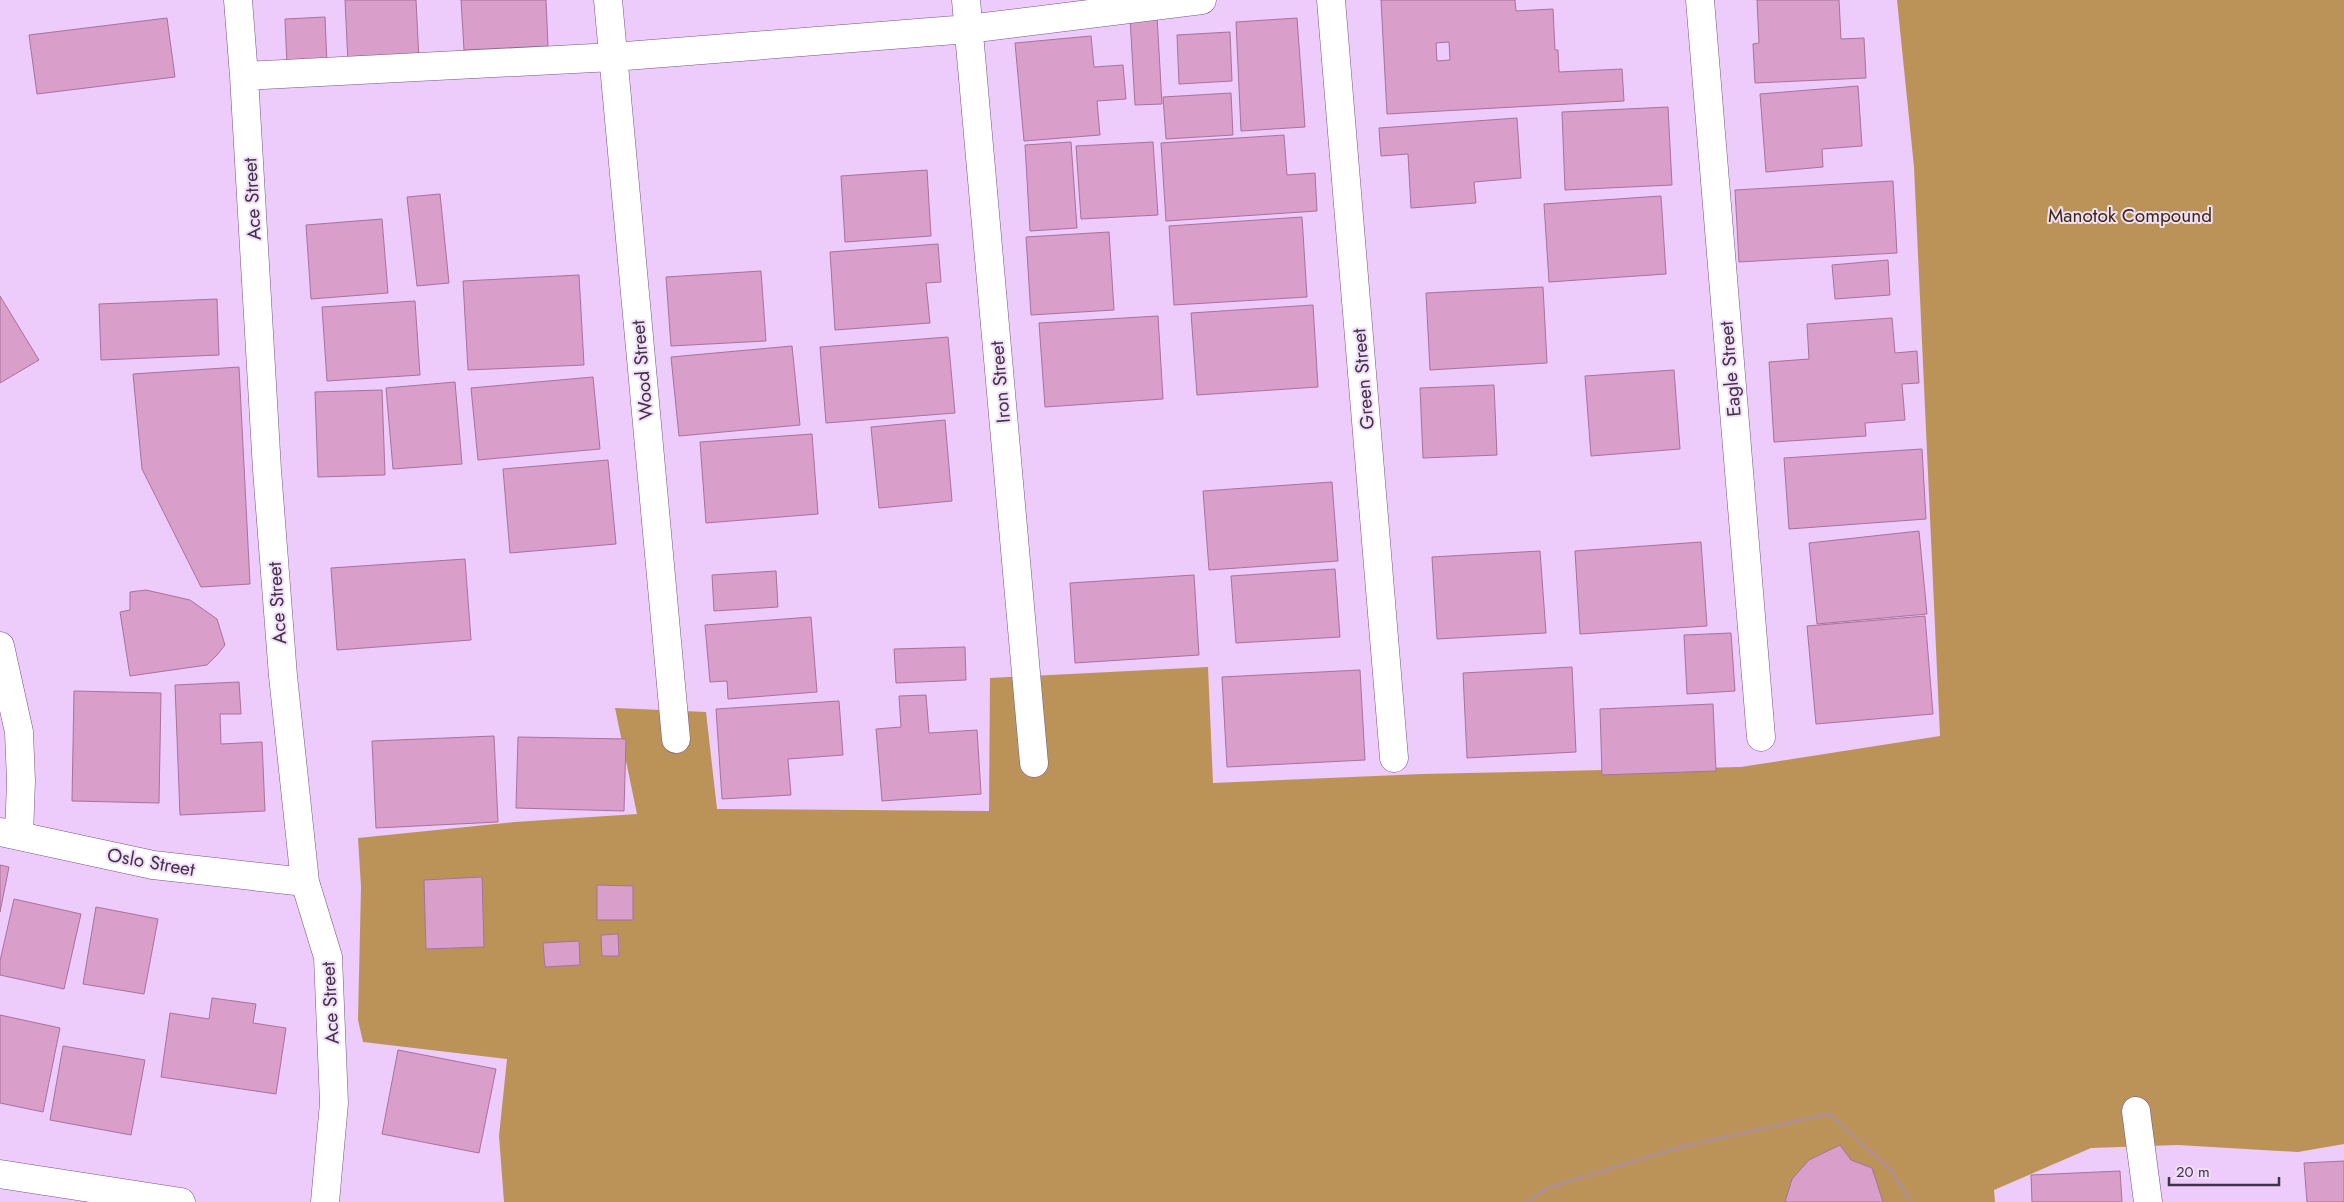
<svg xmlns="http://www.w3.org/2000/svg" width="2344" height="1202" viewBox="0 0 2344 1202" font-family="Jost,sans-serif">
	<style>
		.forest { fill: #bb9358 }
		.building { fill: #d99eca; stroke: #a9719c; fill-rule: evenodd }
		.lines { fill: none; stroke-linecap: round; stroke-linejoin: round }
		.minor-casing { stroke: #785387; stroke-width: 29 }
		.path { stroke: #a88db3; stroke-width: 3; stroke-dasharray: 4 2.5; stroke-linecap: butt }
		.minor { stroke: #fff; stroke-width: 28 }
		.labels { text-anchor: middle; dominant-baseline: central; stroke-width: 4; stroke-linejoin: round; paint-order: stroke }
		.street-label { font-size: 19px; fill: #423149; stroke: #f0dff7 }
		.park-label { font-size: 19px; fill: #3b290f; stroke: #f0dff7 }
	</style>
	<rect width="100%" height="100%" fill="#edcbfb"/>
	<path class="forest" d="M1897 0H2344V1144L2298 1152 2178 1145 2091 1148 1994 1190 1995 1202H504L499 1136 507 1059 363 1042 358 1020 361 887 358 838 515 822 637 814 615 708 706 712 717 809 989 811 990 678 1208 667 1213 783 1422 774 1741 767 1940 736 1914 167Z"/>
	<path class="building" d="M345 0H416L419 60 348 64Z
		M461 0H546L548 46 464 50Z
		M1381 0H1515L1516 11 1553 9 1555 50H1558L1559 72 1622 69 1624 101 1387 114ZM1449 42 1450 60 1437 61 1436 43Z
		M1757 0H1839L1841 39 1864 38 1866 78 1755 83 1753 44 1759 43Z
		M1157 16 1162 104 1135 105 1130 18Z
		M325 17 327 64 287 66 285 19Z
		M167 18 175 77 37 94 29 35Z
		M1297 18 1305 127 1241 131 1236 22Z
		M1230 32 1232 81 1179 84 1177 35Z
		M1091 36 1094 67 1123 65 1126 99 1097 101 1100 135 1024 141 1015 43Z
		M1858 86 1862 146 1822 149 1823 167 1766 172 1760 94Z
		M1231 93 1233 135 1166 139 1163 97Z
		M1668 107 1672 185 1565 190 1562 112Z
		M1517 118 1521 178 1474 182 1476 203 1411 208 1408 154 1381 156 1379 128Z
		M1284 135 1287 175 1315 173 1317 211 1166 221 1161 143Z
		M1071 142 1077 228 1030 231 1025 145Z
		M1153 142 1158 215 1081 219 1076 146Z
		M927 170 931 236 845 242 841 176Z
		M1893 181 1897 253 1739 262 1735 190Z
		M440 194 449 283 417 286 407 197Z
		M1661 196 1666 274 1549 282 1544 204Z
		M1302 217 1307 297 1174 305 1169 226Z
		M382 219 388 293 311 299 306 225Z
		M1109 232 1114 310 1031 315 1026 237Z
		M938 244 941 282 926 283 930 323 835 330 830 252Z
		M1888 260 1890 295 1835 299 1832 265Z
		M761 271 766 341 671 346 666 277Z
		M579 275 584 365 468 370 463 281Z
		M1543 287 1547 363 1430 370 1426 293Z
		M0 296 39 360 0 383Z
		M217 299 219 355 101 360 99 304Z
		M415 301 420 375 327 381 322 307Z
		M1313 305 1318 387 1197 395 1191 313Z
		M1158 316 1163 399 1045 407 1039 323Z
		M1892 318 1895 353 1917 351 1919 383 1902 384 1905 420 1865 423 1866 436 1774 442 1769 362 1809 359 1807 324Z
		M948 337 955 413 826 423 820 347Z
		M792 346 800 425 679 436 671 357Z
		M239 367 250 584 201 587 142 469 133 374Z
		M1674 370 1680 449 1591 456 1585 376Z
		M593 377 600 449 478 460 471 388Z
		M455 382 462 464 393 469 386 388Z
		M1494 385 1497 455 1423 458 1420 388Z
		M382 390 385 475 318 477 315 392Z
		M945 420 952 501 879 508 871 427Z
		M812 434 818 514 706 523 700 442Z
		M1922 449 1926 519 1789 529 1784 458Z
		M608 460 616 544 510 553 503 469Z
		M1332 482 1338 561 1209 570 1203 491Z
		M1919 531 1927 614 1817 624 1809 543Z
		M1701 542 1707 626 1580 634 1575 551Z
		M1540 551 1546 633 1437 639 1432 557Z
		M465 559 471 640 337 650 331 568Z
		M1335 569 1340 637 1236 643 1231 576Z
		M776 571 778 607 714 611 712 575Z
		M1194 575 1199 655 1075 663 1070 583Z
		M146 590 190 600 217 619 225 645 217 655 207 665 130 676 120 612 130 610V592Z
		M1925 616 1933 714 1816 724 1807 626Z
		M811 617 817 692 728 699 727 681 710 682 705 625Z
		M1731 633 1735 691 1687 694 1684 635Z
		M965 647 966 680 896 683 894 649Z
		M1572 667 1576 752 1467 758 1463 673Z
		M1360 670 1365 760 1227 767 1222 677Z
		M239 682 241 714H220L221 744 262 742 265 811 180 815 175 685Z
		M74 691 161 693 159 803 72 801Z
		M926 695 929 733 977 730 981 794 882 801 876 729 901 727 899 696Z
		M839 701 843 755 788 759 791 795 722 799 716 709Z
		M1713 704 1716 771 1602 775 1600 709Z
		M494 736 498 822 376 828 372 741Z
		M518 737 626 739 624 811 516 808Z
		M0 865 9 867 0 912Z
		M482 877 484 947 426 949 424 880Z
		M597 885 633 886V920H597Z
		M14 899 81 914 64 989 0 975V961Z
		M96 907 158 919 144 994 83 984Z
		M618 934 619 956H602L601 935Z
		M579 941 580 965 545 967 543 943Z
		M212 998 256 1004 253 1023 286 1028 276 1094 161 1077 170 1013 209 1019Z
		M0 1015 60 1028 43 1112 0 1103Z
		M63 1046 145 1060 131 1135 50 1120Z
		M398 1050 496 1069 479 1153 382 1134Z
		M1840 1145 1851 1160 1872 1168 1883 1202H1785L1792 1179 1809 1160Z
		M2344 1161V1202H2307L2304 1163Z
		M2120 1171 2122 1202H2032L2031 1175Z"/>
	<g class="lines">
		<defs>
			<path id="minor" d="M238 0 244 76 267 470 283 676 305 882 328 957 334 1103 325 1202
				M608 0 676 739
				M966 0 1034 763
				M1331 0 1394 758
				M1700 0 1761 737
				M244 76 613 57 968 29 1202 0
				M0 646 19 732 21 781 19 835
				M0 832 153 865 305 882
				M2136 1111 2148 1202
				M0 1174 181 1202"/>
		</defs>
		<use href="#minor" class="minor-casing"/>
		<path class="path" d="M1528 1202 1544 1189 1680 1147 1829 1114 1891 1170 1911 1202"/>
		<use href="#minor" class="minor"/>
	</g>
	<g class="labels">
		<g class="street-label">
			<text transform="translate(252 199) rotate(-93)">Ace Street</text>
			<text transform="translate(1730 369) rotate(-95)">Eagle Street</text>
			<text transform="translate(642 370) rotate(-95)">Wood Street</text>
			<text transform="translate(1363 379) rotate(-95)">Green Street</text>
			<text transform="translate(1000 382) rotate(-95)">Iron Street</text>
			<text transform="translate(277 603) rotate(-94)">Ace Street</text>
			<text transform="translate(151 862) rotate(10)">Oslo Street</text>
			<text transform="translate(330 1003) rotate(-93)">Ace Street</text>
		</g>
		<g class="park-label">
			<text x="2130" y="215">Manotok Compound</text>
		</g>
	</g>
	<path d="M2169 1177v8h110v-8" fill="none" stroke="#423149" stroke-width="2.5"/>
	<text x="2176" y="1177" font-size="15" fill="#423149" stroke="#f0dff7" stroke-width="4" paint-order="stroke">20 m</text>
</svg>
